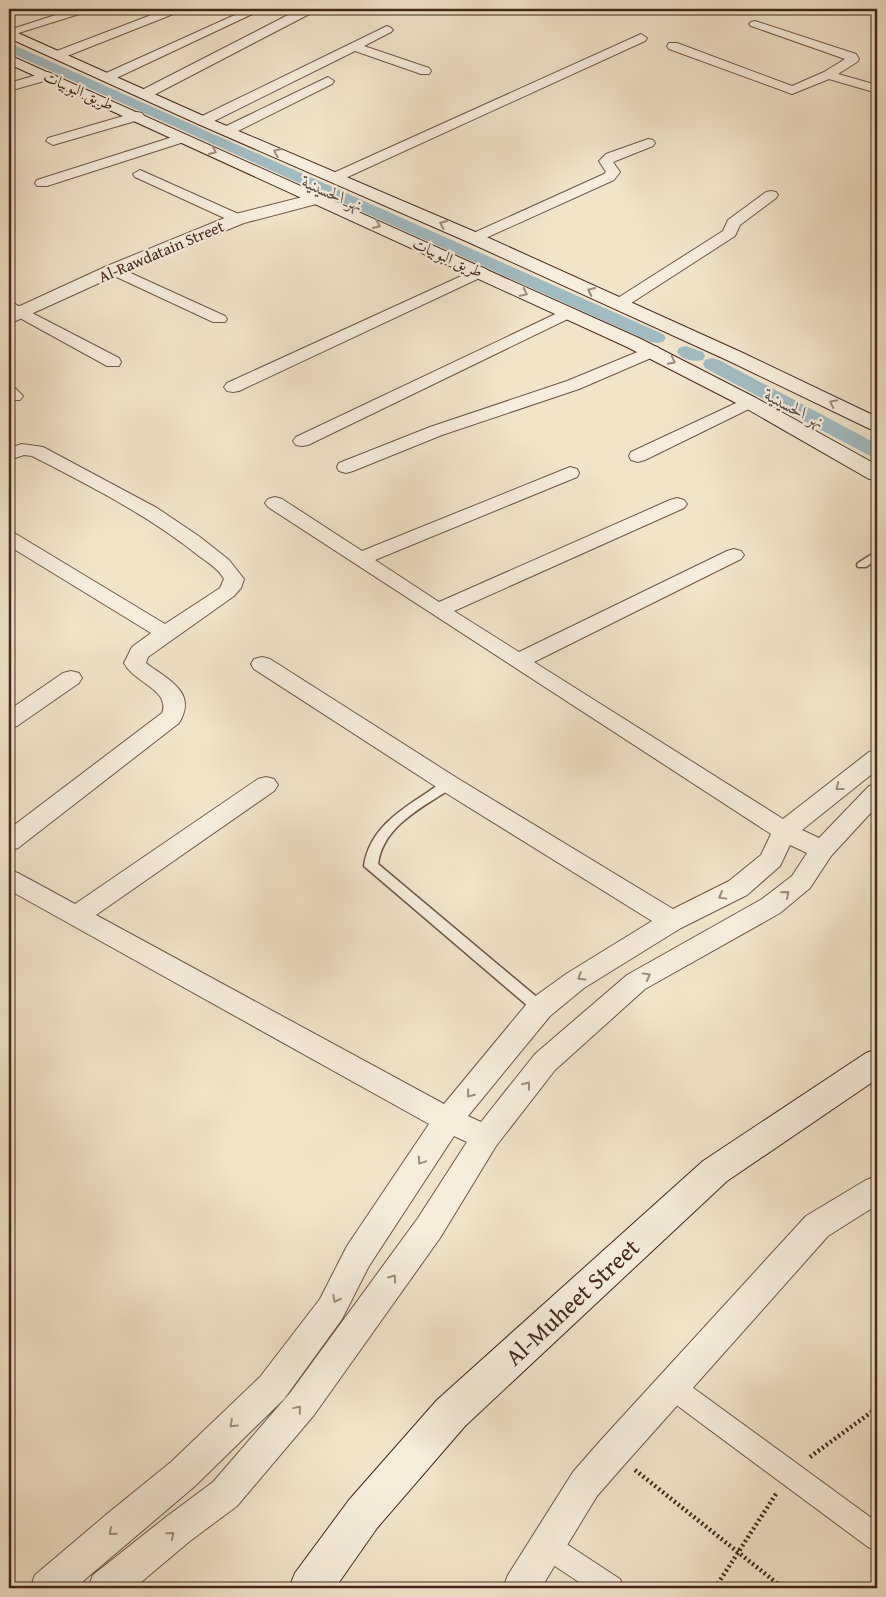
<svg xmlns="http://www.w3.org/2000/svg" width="886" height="1597" viewBox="0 0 886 1597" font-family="'Gentium Book Plus',Amiri,serif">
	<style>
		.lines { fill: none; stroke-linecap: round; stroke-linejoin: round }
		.canal { fill: #a1bbc2; fill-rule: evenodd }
		.service-casing { stroke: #705648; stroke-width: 3 }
		.pedestrian-casing { stroke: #705648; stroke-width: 2 }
		.minor-casing { stroke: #705648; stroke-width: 2 }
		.tertiary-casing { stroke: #705648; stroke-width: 2 }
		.secondary-casing { stroke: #45271d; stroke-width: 2 }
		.path { stroke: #45271d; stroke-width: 4.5; stroke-dasharray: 2 3; stroke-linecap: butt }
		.service { fill: #f6eddc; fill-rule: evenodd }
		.pedestrian { fill: #f6eddc; fill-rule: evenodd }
		.minor { fill: #f6eddc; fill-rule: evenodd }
		.tertiary { fill: #f6eddc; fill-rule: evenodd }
		.secondary { fill: #f6eddc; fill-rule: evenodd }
		.oneway { stroke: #9e8a7c }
		.labels { text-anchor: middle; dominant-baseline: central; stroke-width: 4.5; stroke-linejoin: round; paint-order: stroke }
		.far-street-label { font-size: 16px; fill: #45271d; stroke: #f6eddc }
		.far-water-label { font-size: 18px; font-style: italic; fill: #5c4c46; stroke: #f6eddc }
		.near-street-label { font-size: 24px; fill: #45271d; stroke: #f6eddc }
	</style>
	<rect width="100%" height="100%" fill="#f1e4c9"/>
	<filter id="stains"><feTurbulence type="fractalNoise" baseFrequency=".004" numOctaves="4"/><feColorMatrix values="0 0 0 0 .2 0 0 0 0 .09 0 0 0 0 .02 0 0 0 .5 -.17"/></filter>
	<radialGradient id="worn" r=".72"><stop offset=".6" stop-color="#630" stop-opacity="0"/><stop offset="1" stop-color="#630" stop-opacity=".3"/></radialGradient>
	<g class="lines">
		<path class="canal" d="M9 43 663 334 666 338 663 342 657 343 651 342 9 52Z
			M686 346 703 352 705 356 703 360C694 362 682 360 677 352L679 348Z
			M712 358 719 360 877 444V458L870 456 705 368 703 364 705 360Z"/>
		<defs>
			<path id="service" d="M877 551V559L866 567H858L857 565 858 563Z
				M449 780 453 781 455 784 453 787C424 807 383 825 378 864L545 1004 547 1008 545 1012 540 1014 535 1012 364 866C369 831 397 812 425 794 433 789 440 782 449 780Z"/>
			<path id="pedestrian" d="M672 1375 681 1379 877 1522V1551L868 1547 663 1395 660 1387 663 1379Z
				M547 1533 556 1537 620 1579 624 1588H588L538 1555 534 1546 538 1537Z"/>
			<path id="minor" d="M74 9H91L89 11 9 36V30Z
				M167 9H183L181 11 62 58H54L52 55 54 52Z
				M248 9 261 10 112 80 108 81 102 77 104 74Z
				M303 9H319L150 97 145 98 139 94 140 91 286 16Z
				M755 21 856 54 859 59 857 62 838 74 877 85V93L829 79 792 94 669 49 667 46 669 43H677L792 86 824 72 845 59 751 26 749 24 751 22Z
				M387 26 391 28 393 30 391 32 364 46 429 68 431 71 429 74H421L355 51 208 124H198L196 121 198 118Z
				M641 34 647 38 645 41 341 180 336 181 329 177 331 174Z
				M47 72 51 73 53 76 51 79 9 91V83Z
				M328 77 334 81 332 84 232 134 227 135 220 131 222 128Z
				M137 112 142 113 144 116 142 119 53 145 46 141 48 138Z
				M182 134 189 138 187 141 47 186H37L35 183 37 180Z
				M648 139 653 140 655 143 653 146 613 162 620 172 614 180 479 241H469L467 238 469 235 604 174 606 172 599 161 606 154Z
				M140 170 243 216 245 219 243 222H233L135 177 133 174Z
				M771 191 776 192 778 195 776 198 740 225 735 236 625 307H613L611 304 613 301 723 231 728 220 766 192Z
				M113 265 225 316 227 319 225 322H213L108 273 105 270 108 267Z
				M481 267 486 269 489 272 486 275 239 391 233 392 227 391 224 387 227 383Z
				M9 301 119 358 121 362 119 366H107L9 312Z
				M568 308 574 310 576 313 574 316 308 445 302 446 296 445 293 441 296 437Z
				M652 346 658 347 660 351 658 355 579 389 442 435 353 471 346 473 339 471 337 467 339 463 430 427 567 381Z
				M9 387 15 388 23 396 20 400H9Z
				M749 397 755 398 758 402 755 406 645 460 638 462 631 460 629 456 631 452Z
				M22 444 43 447 157 508 200 537 229 560 244 579 241 588 234 596 148 657 146 663C168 680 198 692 179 723L18 848 9 851V829L162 713C171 690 134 683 124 663L132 647 151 633 9 546V532L16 534 165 624 220 588 224 579C219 569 207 562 199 556 148 515 90 486 32 456L24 455 9 460V448Z
				M570 467 577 469 579 473 577 477 375 560 439 602 670 500 677 498 684 500 687 504 684 508 454 611 519 652 727 551 734 549 741 551 744 555 741 559 534 662 783 819 869 752 877 750V770L802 830 819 838 869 786 877 784V806L831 856 810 888 780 913 645 989 555 1070 496 1146 440 1238 314 1415 237 1506 190 1541 134 1588H88L93 1575 166 1517 213 1482 290 1393 418 1218 467 1142 454 1136 369 1266 342 1319 284 1399 195 1486 75 1588H30L35 1575 107 1514 171 1462 260 1377 320 1299 347 1246 429 1124 9 890V870L18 873 75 904 258 779 266 777 274 779 278 785 274 791 96 915 444 1104 530 1000 566 974 652 921 441 790 254 669 251 664 254 659 262 657 270 659 457 778 673 909 729 881 761 855 771 834 268 507 265 503 268 499 275 497 282 499 362 551ZM790 845 807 853 792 876 762 899 627 975 535 1054 481 1122 468 1116 550 1016 584 988 681 928 747 895 780 866Z
				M71 671 79 673 82 678 79 683 17 726 9 728V710L63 673Z
				M877 1176V1205L828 1236 625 1464 597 1496 541 1588H503L508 1575 573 1472 601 1440 806 1216 866 1180Z"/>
			<path id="tertiary" d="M318 193 324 194 326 198 324 202 244 223 119 274 9 324V311L107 266 232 215Z"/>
			<path id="secondary" d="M9 29 208 118 480 234 743 353 877 417V431L870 429 729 361 468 242 198 124 9 38Z
				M9 55 641 339 756 398 877 465V480L869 479 742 406 627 347 9 64Z
				M877 1049V1079L727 1181 465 1426 377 1528 335 1588H289L295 1573 349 1500 437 1400 703 1161 866 1053Z"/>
		</defs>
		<use href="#service" class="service-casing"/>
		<use href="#pedestrian" class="pedestrian-casing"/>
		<use href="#minor" class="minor-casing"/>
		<use href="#tertiary" class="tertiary-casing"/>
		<use href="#secondary" class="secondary-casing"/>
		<path class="path" d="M810 1457 877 1408
			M635 1470 783 1588
			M715 1588 776 1494"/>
		<use href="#service" class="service"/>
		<use href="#pedestrian" class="pedestrian"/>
		<use href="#minor" class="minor"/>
		<use href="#tertiary" class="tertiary"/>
		<use href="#secondary" class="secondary"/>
	</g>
	<defs><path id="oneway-chevron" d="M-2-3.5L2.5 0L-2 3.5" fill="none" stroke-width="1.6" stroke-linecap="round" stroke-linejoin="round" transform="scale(1.25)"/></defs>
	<g class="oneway">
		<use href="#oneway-chevron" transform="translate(213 151) rotate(24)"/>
		<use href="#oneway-chevron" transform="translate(277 152) rotate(-157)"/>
		<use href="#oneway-chevron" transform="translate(443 224) rotate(-156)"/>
		<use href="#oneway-chevron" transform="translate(377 225) rotate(24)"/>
		<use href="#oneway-chevron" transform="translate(591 291) rotate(-155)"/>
		<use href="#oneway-chevron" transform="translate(524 293) rotate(26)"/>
		<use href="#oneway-chevron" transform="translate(672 361) rotate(27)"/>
		<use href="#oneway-chevron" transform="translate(833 403) rotate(-154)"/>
		<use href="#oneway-chevron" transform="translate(839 787) rotate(142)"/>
		<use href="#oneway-chevron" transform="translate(786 894) rotate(-40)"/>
		<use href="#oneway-chevron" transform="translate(722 896) rotate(151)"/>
		<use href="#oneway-chevron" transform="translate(647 976) rotate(-29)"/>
		<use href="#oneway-chevron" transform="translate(581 977) rotate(148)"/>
		<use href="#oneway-chevron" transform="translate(527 1085) rotate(-52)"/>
		<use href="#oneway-chevron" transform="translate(470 1094) rotate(129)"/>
		<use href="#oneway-chevron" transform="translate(421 1161) rotate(124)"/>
		<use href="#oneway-chevron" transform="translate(393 1278) rotate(-54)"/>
		<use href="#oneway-chevron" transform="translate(336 1299) rotate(117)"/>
		<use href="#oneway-chevron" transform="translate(298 1409) rotate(-50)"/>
		<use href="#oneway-chevron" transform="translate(233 1424) rotate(137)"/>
		<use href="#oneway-chevron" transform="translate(112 1532) rotate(139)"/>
		<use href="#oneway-chevron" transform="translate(171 1535) rotate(-39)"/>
	</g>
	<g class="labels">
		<g class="far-street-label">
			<text transform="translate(79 90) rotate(24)">طريق البوبيات</text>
			<text transform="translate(161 251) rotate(-23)">Al-Rawdatain Street</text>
			<text transform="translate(448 257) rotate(24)">طريق البوبيات</text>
		</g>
		<g class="far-water-label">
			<text transform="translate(333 193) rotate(24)">نهر الحسينية</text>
			<text transform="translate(795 408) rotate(28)">نهر الحسينية</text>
		</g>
		<g class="near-street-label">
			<text transform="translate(572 1302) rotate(-43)">Al-Muheet Street</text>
		</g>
	</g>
	<rect width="886" height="1597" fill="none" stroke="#f1e4c9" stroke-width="30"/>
	<rect x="10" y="10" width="866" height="1577" fill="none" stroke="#45271d" stroke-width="2.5"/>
	<rect x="15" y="15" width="856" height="1567" fill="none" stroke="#45271d"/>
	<rect width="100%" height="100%" filter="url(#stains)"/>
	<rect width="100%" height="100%" fill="url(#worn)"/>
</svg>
